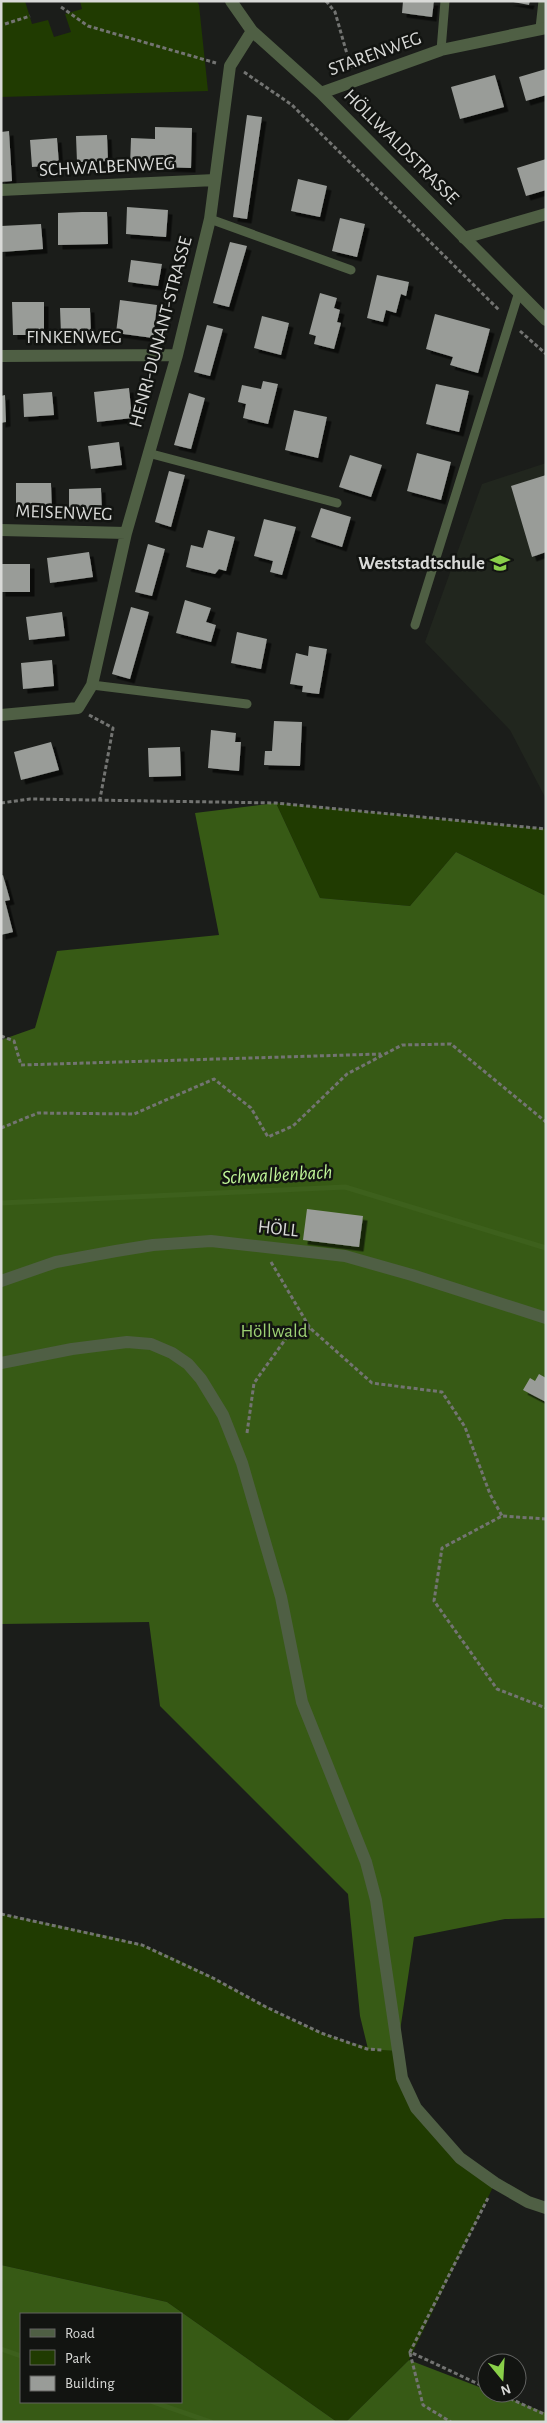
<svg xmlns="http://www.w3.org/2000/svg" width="547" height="2423" viewBox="0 0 547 2423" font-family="'Alegreya Sans',sans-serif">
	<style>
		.built { fill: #21261e }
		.green { fill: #203b01 }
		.forest { fill: #375a15; fill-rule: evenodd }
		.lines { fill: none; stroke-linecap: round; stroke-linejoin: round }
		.stream { stroke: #3d601c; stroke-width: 5 }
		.building { fill: #999c98; filter: url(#shadow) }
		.path { stroke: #737472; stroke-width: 3; stroke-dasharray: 4 2.5; stroke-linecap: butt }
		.lane { stroke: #4f5f44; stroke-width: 9 }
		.street { stroke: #4f5f44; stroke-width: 12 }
		.labels { text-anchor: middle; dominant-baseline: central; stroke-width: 5; stroke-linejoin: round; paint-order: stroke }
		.street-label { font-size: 19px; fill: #d9dad8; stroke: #121411 }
		.poi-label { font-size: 19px; font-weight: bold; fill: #d9dad8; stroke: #121411; text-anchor: end }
		.park-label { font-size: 19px; fill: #9dd174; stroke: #121411 }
		.water-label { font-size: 20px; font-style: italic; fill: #c0f698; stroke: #121411 }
	</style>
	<defs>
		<filter id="shadow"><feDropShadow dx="4.5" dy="4.5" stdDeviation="0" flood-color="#0009"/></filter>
	</defs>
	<rect width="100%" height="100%" fill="#1b1d1a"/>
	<path class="built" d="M546 463V799L510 730 425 642 482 484Z"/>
	<path class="green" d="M1 1H25L32 24 48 20 54 37 71 32 65 14 82 9 80 1H197L199 5 208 91 1 97Z
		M276 803 546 829V896L456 852 410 906 320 898Z
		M1 1914C29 1919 56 1925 83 1931 103 1935 123 1939 142 1945 230 1976 300 2043 397 2051L416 2108 495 2183 409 2360 346 2422H337L167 2302 1 2265Z"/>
	<path class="forest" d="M276 803 320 898 410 906 456 852 546 896V1918L505 1919 414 1937 397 2051 368 2049 360 2016 348 1894 160 1706 149 1622 1 1624V1040L35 1028 57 951 219 935 195 813Z
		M1 2265 167 2302 337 2422H1ZM21 2314H181V2402H21Z
		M409 2360 487 2390V2393H495L546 2413V2422H346Z"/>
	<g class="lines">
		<path class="stream" d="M1 1203 345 1187 546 1248
			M1 2349 21 2356
			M153 2402 211 2422"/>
	</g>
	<path class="building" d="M403 1H434L432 17 402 13Z
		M508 1H530L529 5Z
		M546 69V95L526 101 519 77Z
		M495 75 504 107 460 119 451 87Z
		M247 115 262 117 247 219 233 217Z
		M155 127 192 128 191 168 130 166 131 138 155 139Z
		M9 131 12 181 1 182V132Z
		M107 135 108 161 77 162 76 136Z
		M57 138 59 165 32 167 30 140Z
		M546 159V190L526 196 517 168Z
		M298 179 327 186 320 217 291 211Z
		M127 207 168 210 166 237 126 234Z
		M82 212H107L108 244 58 245V213Z
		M340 218 365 224 357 257 332 251Z
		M41 224 43 249 1 252V226Z
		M230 242 247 246 229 307 213 303Z
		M131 260 162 264 158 286 128 282Z
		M377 275 409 282 406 296 401 294 396 313 386 310 383 322 367 318Z
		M320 293 337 298 334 308 340 310 337 322 341 323 334 349 314 344 316 336 309 334Z
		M120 300 157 305 153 338 116 333Z
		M12 302H44V335H13Z
		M60 308H90L91 334H61Z
		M435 314 490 329 478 373 450 365 453 357 426 349Z
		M262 316 289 323 281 355 254 348Z
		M207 325 223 329 210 376 194 372Z
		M263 381 278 384 268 424 243 418 246 404 238 402 242 385 261 389Z
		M436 384 469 391 459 432 426 424Z
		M129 388 132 418 97 422 94 392Z
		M52 392 54 415 24 417 23 394Z
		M189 393 205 398 191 449 174 445Z
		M5 395 6 422 1 423V396Z
		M294 410 327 417 318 458 285 450Z
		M119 442 122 465 91 469 88 446Z
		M417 453 451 462 441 500 407 491Z
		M350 455 382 465 371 497 339 487Z
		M169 471 185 475 171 527 155 522Z
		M546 475V552L532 557 511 486Z
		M16 483H51L52 512H16Z
		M101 488 102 512 69 513V489Z
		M321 508 351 517 342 547 311 537Z
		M264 519 296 527 282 575 270 572 273 561 254 556Z
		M208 530 235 537 226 571 219 569 215 574 186 567 191 545 203 548Z
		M148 544 165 549 152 596 135 592Z
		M89 552 93 577 50 583 47 558Z
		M1 564H30V592H1Z
		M185 600 211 608 206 622 216 625 211 642 176 633Z
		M131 607 149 612 130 679 112 674Z
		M62 612 65 636 29 640 26 617Z
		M237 632 267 639 261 669 231 663Z
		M309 646 327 649 319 694 302 692 303 686 290 684 296 653 308 656Z
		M52 660 54 686 23 689 21 663Z
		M274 721 302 722 300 766 264 765 265 751H272Z
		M211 730 236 733 235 742H241L239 771 208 768Z
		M51 742 59 770 21 780 14 752Z
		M180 747 181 776 149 777 148 748Z
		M3 875 10 900 5 901 13 932 1 935V876Z
		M307 1209 363 1216 359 1247 303 1240Z
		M539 1374 546 1378V1402L523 1390 530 1378 535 1381Z"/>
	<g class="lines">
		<path class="path" d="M326 1 335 12 351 68
			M61 7 88 26 216 63
			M5 24 30 16
			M244 72 292 105 500 311
			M520 331 546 354
			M89 715 113 728 100 799
			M1 803 30 799 276 803 546 829
			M1 1036 14 1041 21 1065 381 1054
			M1 1128 38 1113 134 1114 214 1079 251 1108 268 1137 293 1126 347 1074 402 1045 451 1044 546 1122
			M271 1262 310 1328 372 1383 442 1392 465 1427 490 1494 502 1516
			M247 1433 254 1383 287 1337 310 1328
			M546 1519 502 1516 442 1548 434 1601 497 1689 546 1708
			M1 1914 142 1945 213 1978 266 2007 321 2033 367 2049 383 2050
			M410 2353 423 2405 451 2422
			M487 2388 410 2352 489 2196
			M498 2393 546 2415"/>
		<path class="lane" d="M540 28 543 1
			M441 50 445 1
			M210 219 351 270
			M148 453 337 503
			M415 625 518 295
			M92 685 247 704"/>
		<path class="street" d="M231 1 252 31 321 93 546 320
			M321 93 441 50 546 28
			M1 190 215 180
			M464 238 546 214
			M1 356 177 355
			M1 530 126 533
			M1 715 78 708 92 685 126 533 177 355 210 219 230 66 252 31
			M1 1281 56 1262 116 1251 153 1245 211 1241 345 1256 412 1275 546 1318
			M1 1363 72 1349 127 1342 151 1344 172 1353 188 1364 201 1379 223 1415 242 1463 281 1597 302 1702 366 1862 376 1900 402 2078 416 2108 460 2158 495 2183 528 2202 546 2208"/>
	</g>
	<defs>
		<symbol id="school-bare" viewBox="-9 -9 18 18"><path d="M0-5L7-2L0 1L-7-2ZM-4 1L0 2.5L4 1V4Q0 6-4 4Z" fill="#89cf49" stroke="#121411" stroke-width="2.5" paint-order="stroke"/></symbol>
	</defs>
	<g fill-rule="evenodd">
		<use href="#school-bare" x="486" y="549" width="28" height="28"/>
	</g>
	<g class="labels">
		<g class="street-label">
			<text transform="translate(375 54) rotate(-20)">STARENWEG</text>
			<text transform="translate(401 147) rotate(45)">HÖLLWALDSTRASSE</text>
			<text transform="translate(107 167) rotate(-3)">SCHWALBENWEG</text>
			<text transform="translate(161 332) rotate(-75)">HENRI-DUNANT-STRASSE</text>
			<text x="74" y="337">FINKENWEG</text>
			<text transform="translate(64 513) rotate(2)">MEISENWEG</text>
			<text transform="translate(278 1229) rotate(6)">HÖLL</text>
		</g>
		<g class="poi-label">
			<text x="485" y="563">Weststadtschule</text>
		</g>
		<g class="park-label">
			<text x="274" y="1331">Höllwald</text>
		</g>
		<g class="water-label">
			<text transform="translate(277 1175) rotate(-3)">Schwalbenbach</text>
		</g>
	</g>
	<rect width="547" height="2423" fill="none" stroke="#d9dad8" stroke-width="5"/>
	<rect x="20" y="2313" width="162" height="90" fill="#121411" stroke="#626361"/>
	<rect x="30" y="2329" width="25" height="8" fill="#4f5f44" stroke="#626361"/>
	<text x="65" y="2338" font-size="15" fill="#d9dad8">Road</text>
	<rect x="30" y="2350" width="25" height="15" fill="#203b01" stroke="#626361"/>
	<text x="65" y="2363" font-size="15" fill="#d9dad8">Park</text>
	<rect x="30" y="2376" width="25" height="15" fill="#999c98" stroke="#626361"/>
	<text x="65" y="2388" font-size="15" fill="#d9dad8">Building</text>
	<g transform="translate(502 2378) rotate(162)"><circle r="24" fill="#121411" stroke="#626361"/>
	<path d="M0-4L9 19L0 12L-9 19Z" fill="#89cf49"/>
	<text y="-8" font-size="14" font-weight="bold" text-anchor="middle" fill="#d9dad8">N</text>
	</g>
</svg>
